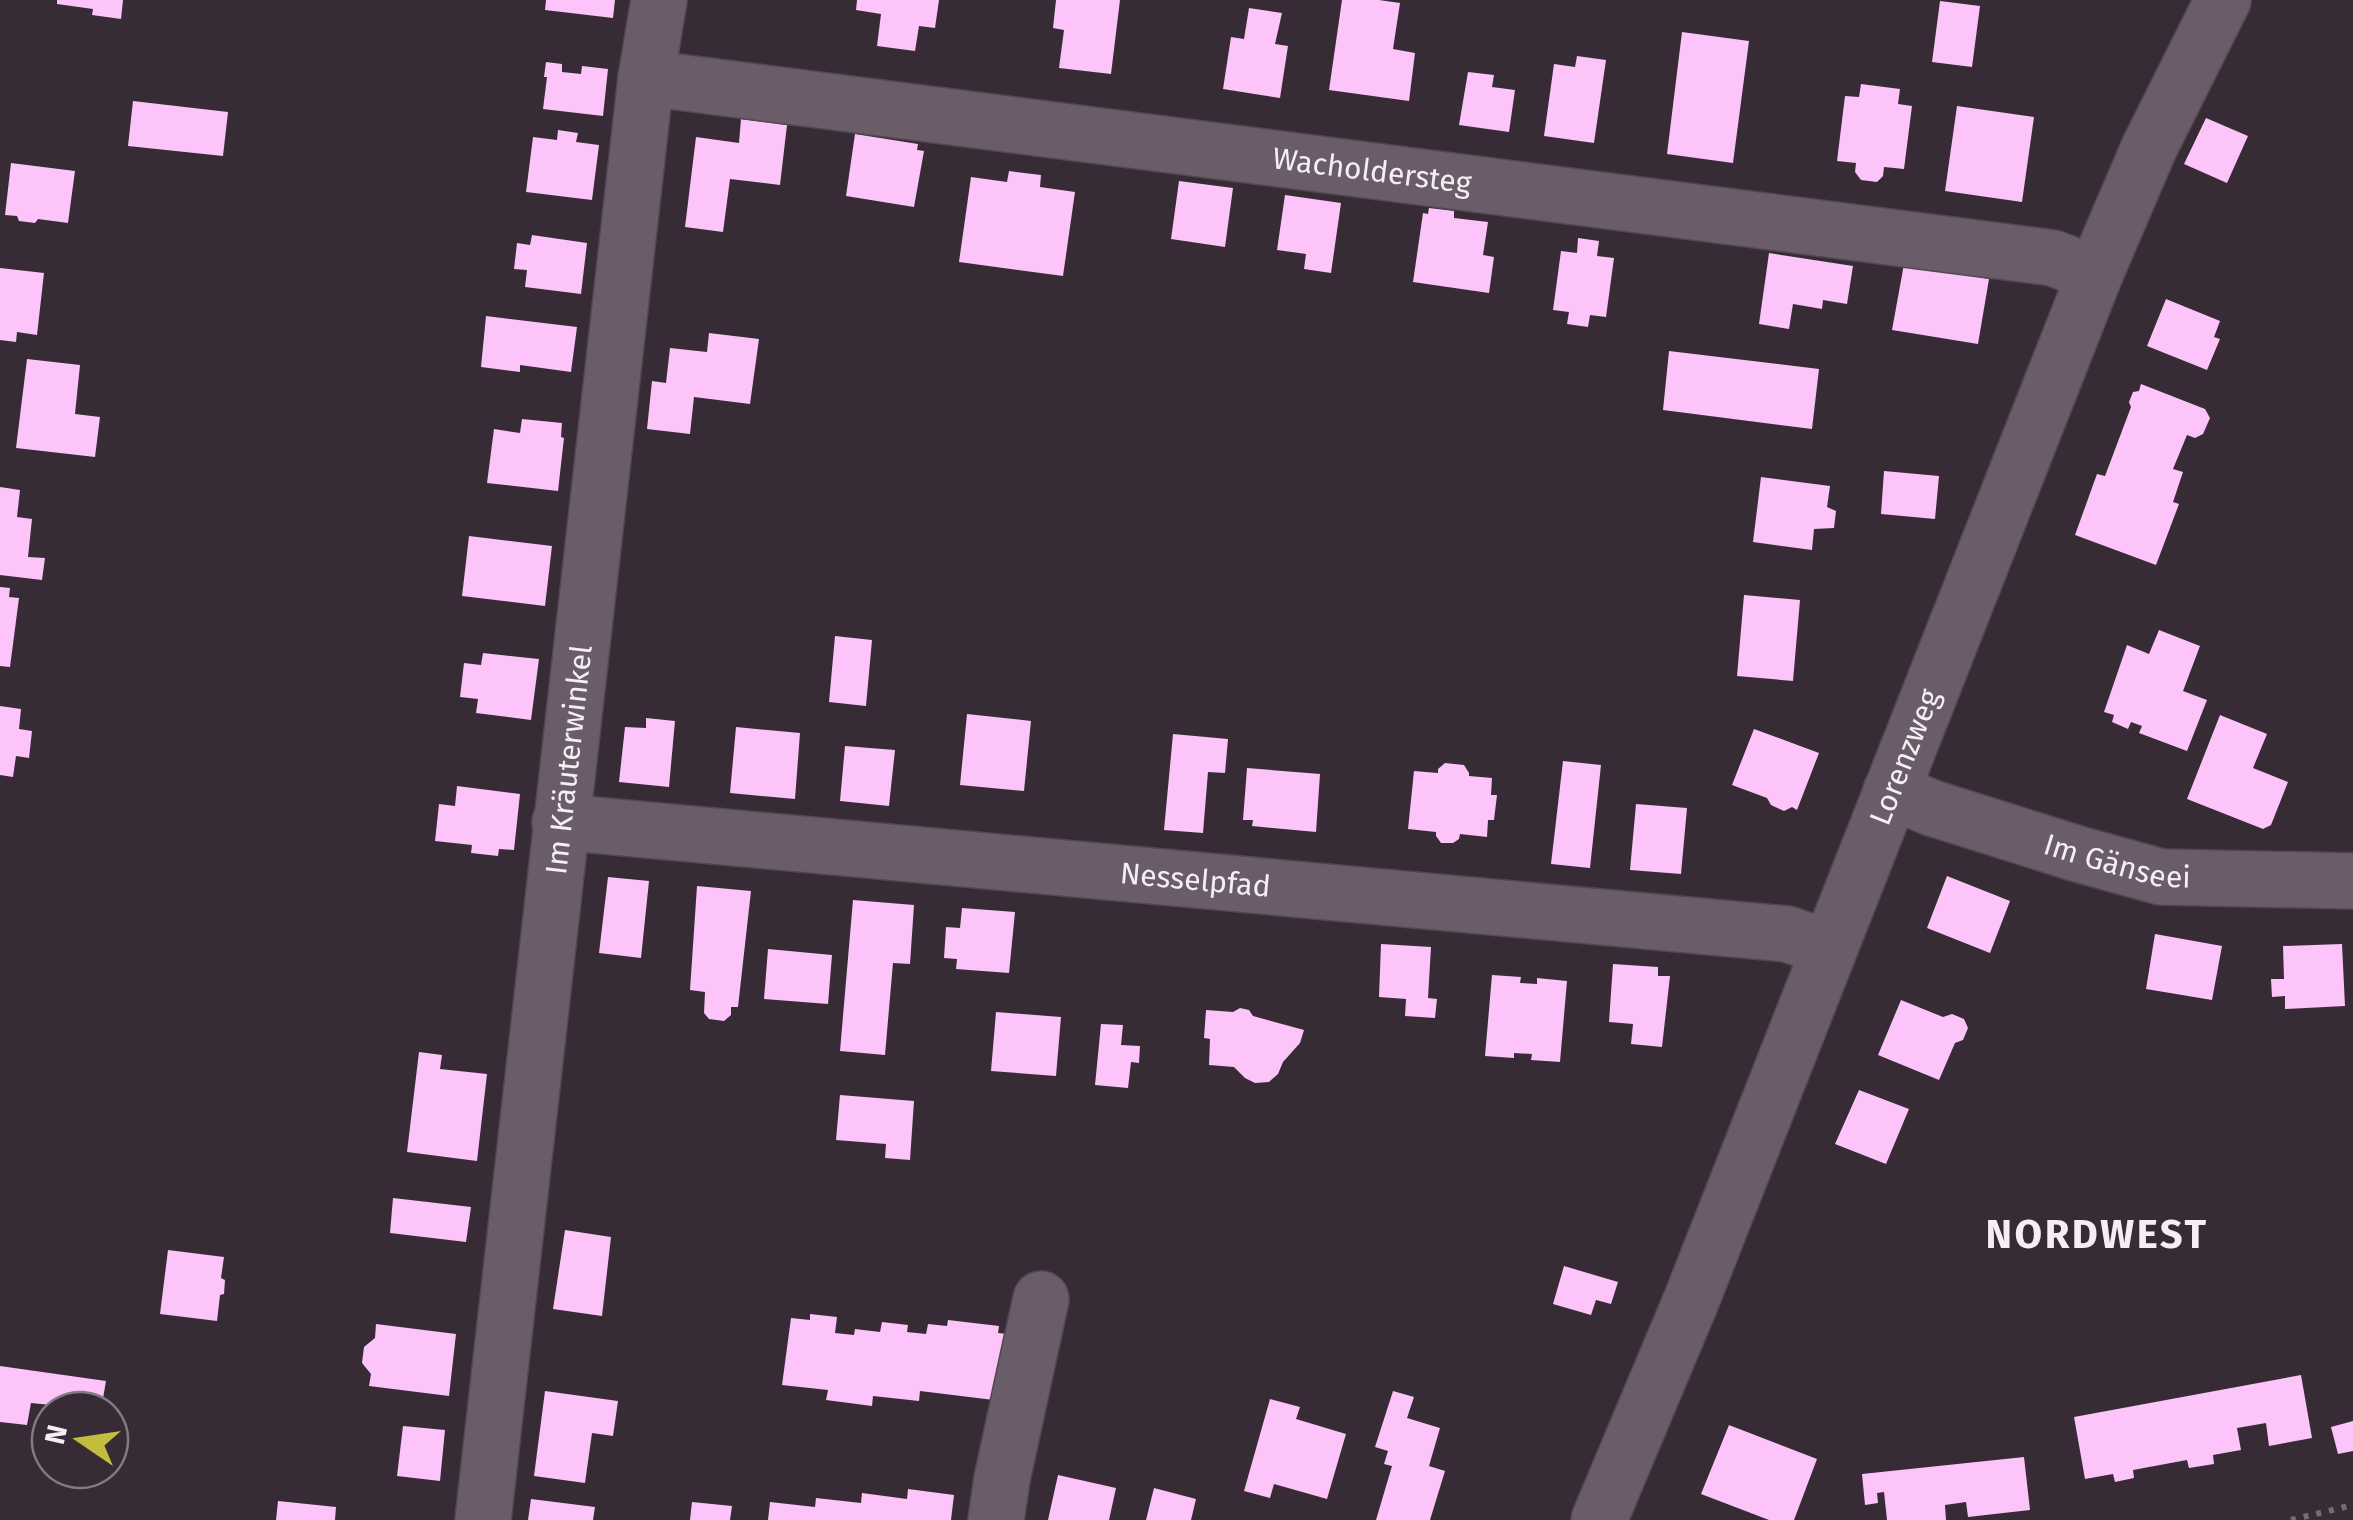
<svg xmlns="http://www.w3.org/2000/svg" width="2353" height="1520" viewBox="0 0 2353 1520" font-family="'Fira Sans',sans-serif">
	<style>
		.building { fill: #fcc4f9 }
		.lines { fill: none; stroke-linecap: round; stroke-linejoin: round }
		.minor-casing { stroke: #524851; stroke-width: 58 }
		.path { stroke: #766b75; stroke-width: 6; stroke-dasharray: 5 8; stroke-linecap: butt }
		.minor { stroke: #6a5d69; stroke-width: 55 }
		.labels { text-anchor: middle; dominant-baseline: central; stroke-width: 10; stroke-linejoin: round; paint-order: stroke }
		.street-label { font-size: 30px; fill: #f6eef5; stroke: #372b36 }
		.district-label { font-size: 40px; font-weight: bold; letter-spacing: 2.5px; fill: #f6eef5; stroke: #372b36 }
	</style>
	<rect width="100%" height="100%" fill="#372b36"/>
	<path class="building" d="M57 0H123L121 19 92 15 93 9 57 4Z
		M546 0H615L613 18 545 10Z
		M857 0H939L935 28 919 26 915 51 877 46 881 14 856 10Z
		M1056 0H1120L1111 74 1059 68 1064 30 1053 28Z
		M1342 0H1379L1400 3 1393 49 1415 53 1409 101 1329 90Z
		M1940 1 1980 6 1972 67 1932 62Z
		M1249 8 1282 13 1275 44 1288 46 1280 98 1223 89 1231 37 1244 39Z
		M1682 32 1749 41 1733 163 1667 154Z
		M1577 56 1606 60 1594 143 1544 136 1554 64 1575 67Z
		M546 62 562 64V72L581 74 582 66 608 69 603 116 543 109 547 77H544Z
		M1468 72 1494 75 1492 87 1515 90 1509 132 1459 125Z
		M1861 84 1900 89 1898 104 1912 106 1904 169 1884 167 1883 176 1877 182 1861 180 1855 172 1856 163 1837 161 1845 96 1859 97Z
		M133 101 228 112 223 156 128 146Z
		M1957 106 2034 117 2022 202 1945 191Z
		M2206 118 2248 136 2227 183 2184 164Z
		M741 119 787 125 780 185 730 179 723 232 685 227 696 137 739 143Z
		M558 130 578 133 576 142 599 145 592 200 526 192 533 137 557 140Z
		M855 134 918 144 917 150 924 151 914 207 846 196Z
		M11 163 75 171 68 223 38 219 35 223 19 221 17 216 5 215Z
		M1009 171 1041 175 1040 187 1075 192 1063 276 959 262 971 177 1007 182Z
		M1179 181 1233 188 1225 247 1171 239Z
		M1285 195 1341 203 1331 273 1304 269 1306 254 1277 250Z
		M1429 208 1454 211V218L1488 222 1483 255 1494 257 1489 293 1413 282 1423 213 1428 214Z
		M532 235 587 243 581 294 525 287 527 270 514 269 517 243 530 245Z
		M1578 238 1599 241 1597 256 1614 258 1606 317 1590 315 1588 327 1567 324 1569 312 1553 310 1561 251 1577 253Z
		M1769 253 1853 266 1847 304 1823 300 1822 309 1793 304 1789 329 1759 324Z
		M1904 264 1989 279 1978 344 1892 330Z
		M0 268 44 273 37 335 17 332 16 342 0 340Z
		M2166 299 2220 321 2214 337 2220 339 2207 370 2147 346Z
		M486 316 577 327 571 372 520 365V372L481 367Z
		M709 333 759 339 750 404 694 397 690 434 647 429 652 381 666 383 670 348 707 352Z
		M1669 351 1819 369 1812 429 1663 410Z
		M27 359 80 365 75 414 100 417 95 457 16 448Z
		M2141 384 2205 409 2210 418 2203 434 2195 438 2187 435 2173 469 2183 472 2173 502 2179 504 2156 565 2075 535 2097 474 2105 476 2131 407 2129 402 2133 392 2139 391Z
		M522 419 562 423 561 437 564 438 558 491 487 483 494 429 520 433Z
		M1884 471 1939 476 1935 519 1881 514Z
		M1761 477 1830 486 1827 507 1836 511 1834 528 1814 529 1812 550 1753 542Z
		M0 487 20 490 17 517 32 519 28 557 45 558 42 580 0 575Z
		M469 536 552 546 545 606 462 596Z
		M0 587 10 588 9 597 19 598 10 667 0 666Z
		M1744 595 1800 600 1793 681 1737 676Z
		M2159 630 2200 646 2183 691 2207 700 2187 751 2139 733 2142 726 2131 722 2128 729 2112 722 2114 715 2104 712 2127 645 2149 654Z
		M835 636 872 640 866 706 829 702Z
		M483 653 539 659 531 720 476 713 478 699 460 697 464 663 481 665Z
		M0 706 21 709 19 729 32 731 29 758 16 756 13 777 0 775Z
		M967 714 1031 721 1024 791 960 785Z
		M2220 715 2267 734 2253 768 2288 782 2271 825 2263 829 2187 799Z
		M646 718 675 721 669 787 619 782 625 727 646 728Z
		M736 727 800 733 795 799 730 793Z
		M1754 729 1819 753 1797 810 1792 807 1784 811 1771 805 1767 798 1732 785Z
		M1173 734 1228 739 1225 773 1208 772 1203 833 1164 830Z
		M845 746 895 750 889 806 840 801Z
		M1563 761 1601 765 1590 868 1551 864Z
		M1445 763 1464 765 1469 773V776L1492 778 1491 795H1497L1494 820H1488L1487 837 1460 834 1459 839 1453 843H1441L1436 836V832L1408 829 1414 771 1438 773V769Z
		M1247 768 1320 774 1316 832 1252 826 1253 820H1243Z
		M457 786 520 794 514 850 499 849 498 856 471 853 472 845 435 841 439 804 455 806Z
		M1636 804 1687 808 1681 874 1630 870Z
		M1947 876 2010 901 1990 953 1927 928Z
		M608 877 649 881 641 958 599 953Z
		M697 886 751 891 738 1007H731V1015L724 1021 709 1019 704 1013 705 992 690 990Z
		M853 900 914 905 910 964 893 963 885 1055 840 1051Z
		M962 908 1015 912 1009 973 956 969 957 959 944 958 946 927 960 928Z
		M2155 934 2222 946 2212 1000 2146 989Z
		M1381 944 1431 947 1428 998 1437 999 1435 1018 1405 1016 1406 999 1379 997Z
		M2342 944 2345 1006 2285 1009V996L2272 997 2271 979H2284L2283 946Z
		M768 949 832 955 828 1004 764 999Z
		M1613 964 1658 967V976H1670L1662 1047 1631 1044 1633 1024 1609 1022Z
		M1492 975 1521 977 1520 983 1537 984V978L1567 981 1560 1062 1531 1060 1532 1054 1514 1053V1058L1485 1056Z
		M1901 1000 1943 1017 1952 1014 1964 1019 1968 1028 1963 1040 1955 1043 1939 1080 1878 1055Z
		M1240 1008 1249 1010 1253 1016 1304 1030 1300 1043 1283 1062 1278 1074 1269 1082 1255 1083 1245 1078 1234 1067 1209 1065 1210 1039 1204 1038 1206 1010 1233 1012Z
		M996 1012 1061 1017 1056 1076 991 1071Z
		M1101 1024 1123 1025 1121 1045 1140 1046 1139 1063 1131 1062 1128 1088 1095 1085Z
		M419 1052 442 1055 440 1069 487 1074 477 1161 407 1152Z
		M1859 1090 1909 1109 1886 1164 1835 1144Z
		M840 1095 914 1101 910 1160 885 1158 886 1144 836 1140Z
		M393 1198 471 1207 466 1242 390 1233Z
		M565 1230 611 1237 602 1316 553 1309Z
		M168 1250 224 1257 221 1278 225 1280 224 1294 220 1295 217 1321 160 1314Z
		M1564 1266 1618 1282 1611 1304 1596 1300 1591 1315 1553 1304Z
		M810 1314 837 1317 835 1333 854 1335 855 1329 880 1332 882 1322 908 1325 907 1332 926 1334 928 1324 947 1326 948 1320 999 1326 998 1333 1018 1335 1010 1402 920 1391 919 1401 873 1396 872 1406 826 1400 828 1390 782 1385 791 1318 810 1320Z
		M376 1324 456 1334 449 1396 369 1386 371 1374 362 1363 364 1347 375 1338Z
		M0 1366 106 1381 101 1410 31 1403 27 1425 0 1422Z
		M2301 1375 2312 1438 2269 1446 2266 1423 2237 1428 2241 1450 2213 1455 2214 1464 2189 1468 2187 1460 2133 1470 2134 1478 2115 1482 2113 1474 2085 1479 2074 1417Z
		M545 1391 618 1401 613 1436 592 1433 585 1483 534 1476Z
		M1393 1391 1414 1397 1407 1418 1440 1428 1429 1466 1445 1471 1430 1520H1376L1392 1466 1384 1464 1388 1451 1375 1447Z
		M1270 1399 1300 1407 1296 1419 1346 1434 1327 1499 1274 1484 1270 1498 1244 1491Z
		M2353 1421V1451L2338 1454 2331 1427Z
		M1729 1425 1817 1459 1794 1520H1769L1701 1494Z
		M403 1426 445 1430 440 1481 397 1476Z
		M2024 1457 2030 1510 1968 1517 1966 1502 1945 1505 1946 1520H1887L1884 1492 1877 1493 1878 1503 1865 1505 1862 1474Z
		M1058 1475 1116 1488 1109 1520H1048Z
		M1154 1488 1196 1499 1191 1520H1146Z
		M908 1489 954 1495 951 1520H768L770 1502 815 1507 816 1498 861 1503 862 1493 907 1499Z
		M531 1499 595 1507 593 1520H528Z
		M278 1501 336 1507 335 1520H276Z
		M692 1502 732 1506 730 1520H690Z"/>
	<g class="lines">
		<defs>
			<g id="minor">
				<path id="s1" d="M646 78 2053 258 2095 274"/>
				<path id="s2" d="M1891 791 1932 808 2078 854 2161 877 2353 881"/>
				<path id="s3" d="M560 822 1787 934 1828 948"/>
				<path id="s4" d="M483 1520 646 78 659 0"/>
				<path d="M996 1520 1002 1479 1041 1299"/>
				<path id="s5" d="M1599 1520 1691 1301 2095 274 2149 148 2223 0"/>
			</g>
		</defs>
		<use href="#minor" class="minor-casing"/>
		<path class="path" d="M2291 1520 2353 1505"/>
		<use href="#minor" class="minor"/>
	</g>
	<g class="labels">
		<g class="street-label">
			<text stroke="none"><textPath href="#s1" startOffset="732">Wacholdersteg</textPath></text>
			<text stroke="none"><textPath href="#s5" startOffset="822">Lorenzweg</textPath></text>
			<text stroke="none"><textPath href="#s4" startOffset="765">Im Kräuterwinkel</textPath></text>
			<text stroke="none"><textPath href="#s2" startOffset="238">Im Gänseei</textPath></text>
			<text stroke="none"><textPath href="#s3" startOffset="638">Nesselpfad</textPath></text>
		</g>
		<g class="district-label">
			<text x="2097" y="1235">NORDWEST</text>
		</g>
	</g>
	<g transform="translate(80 1440) rotate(283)"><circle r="48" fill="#372b36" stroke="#837982" stroke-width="2.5"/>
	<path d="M0-8L18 38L0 25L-18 38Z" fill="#c2bd3f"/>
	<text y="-15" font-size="28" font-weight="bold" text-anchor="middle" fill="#f6eef5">N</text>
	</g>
</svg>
